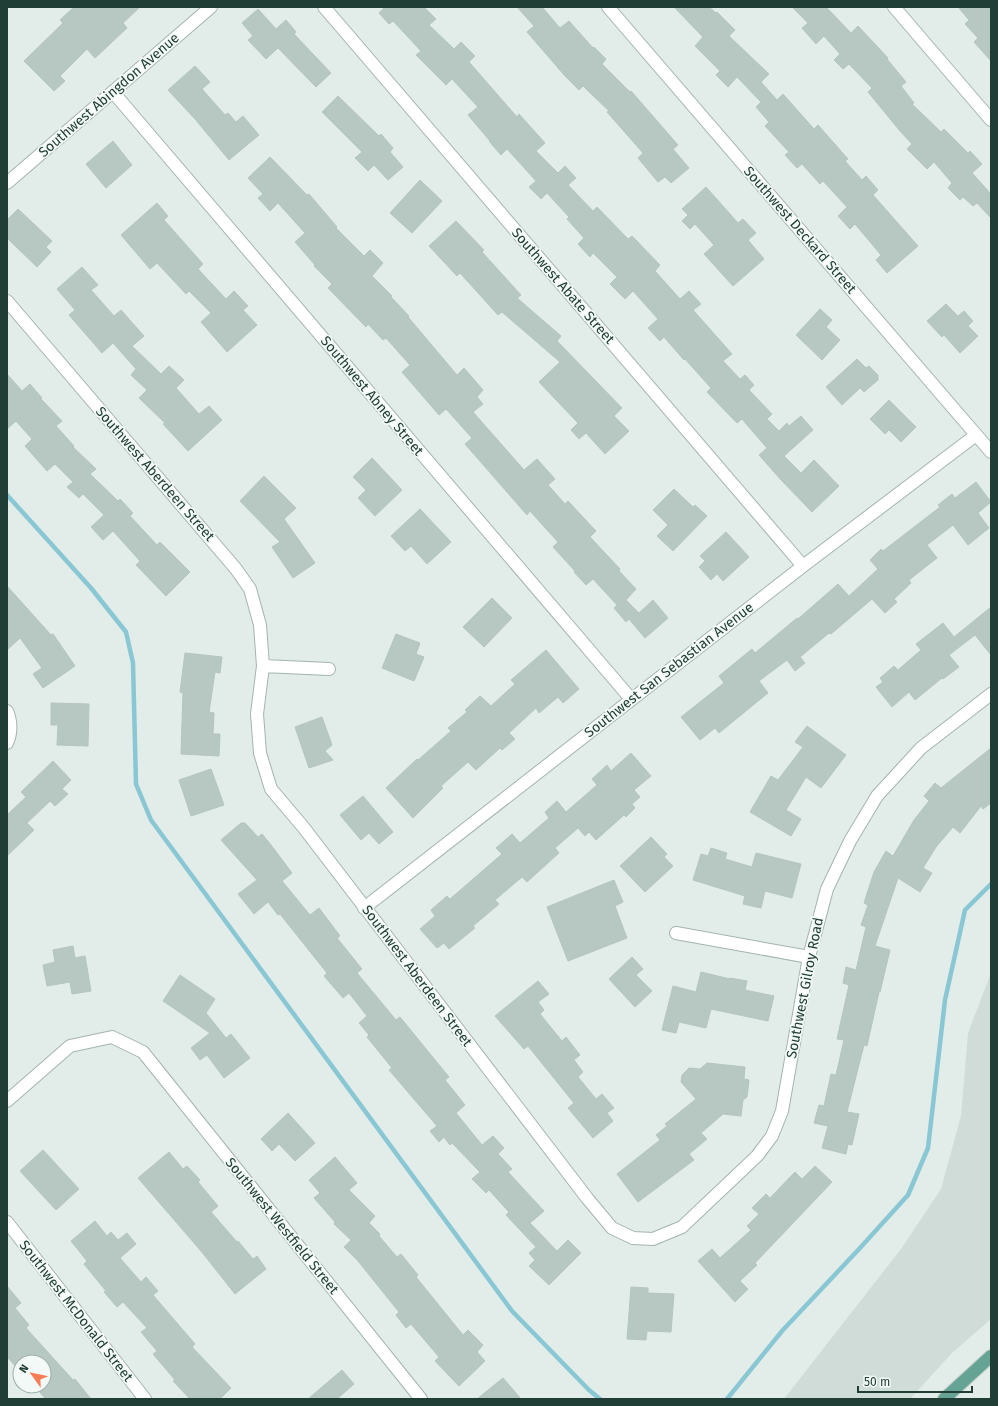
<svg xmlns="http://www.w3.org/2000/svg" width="998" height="1406" viewBox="0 0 998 1406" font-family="'Fira Sans',sans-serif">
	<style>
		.built { fill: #d0dcd7 }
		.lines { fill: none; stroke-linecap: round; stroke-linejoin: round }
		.stream { stroke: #88c7d3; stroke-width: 4.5 }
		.building { fill: #b7c7c1; stroke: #b4c6bf }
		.minor-casing { stroke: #a4b4af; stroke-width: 14 }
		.primary-casing { stroke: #c1c9c7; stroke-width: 14 }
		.minor { stroke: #fff; stroke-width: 12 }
		.primary { stroke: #65a394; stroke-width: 12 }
		.labels { text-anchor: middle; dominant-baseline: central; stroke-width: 3.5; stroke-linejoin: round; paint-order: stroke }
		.street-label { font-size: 14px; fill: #213e36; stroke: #f2f9f6 }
	</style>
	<rect width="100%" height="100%" fill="#e2ece8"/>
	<path class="built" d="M991 973V1319L952 1353 910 1399H784L901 1249 941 1189 961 1116 968 1033Z"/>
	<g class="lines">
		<path class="stream" d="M7 495 91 588 126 632 133 663 136 784 151 820 512 1311 589 1390 600 1399
			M727 1399 782 1331 860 1248 908 1195 928 1148 945 1000 965 910 991 884"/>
	</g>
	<path class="building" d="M74 7H140L123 23 127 28 95 58 87 49 60 76 65 81 54 91 24 61 63 23 60 20Z
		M385 7H424L436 19 429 25 454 49 461 42 475 56 469 62 517 117 519 114 545 143 536 151 558 173 565 166 576 178 568 185 593 211 597 207 628 239 632 236 660 265 655 271 680 299 689 291 701 304 693 310 732 354 723 361 740 379 745 375 754 385 749 390 772 414 767 419 779 431 787 423 789 426 801 416 813 430 784 456 801 473 814 460 839 486 812 512 782 481 759 455 767 448 742 419 737 423 707 392 711 388 685 359 684 360 664 337 660 341 648 328 658 319 633 291 625 299 610 284 617 277 593 253 590 257 578 244 584 238 567 219 569 217 547 193 541 199 529 187 536 181 507 149 501 155 489 141H490L468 115 478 107 452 79 446 85 416 55 421 51 393 21 389 24 379 13Z
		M517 7H542L560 28 569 21 593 48 594 47 606 59 602 64 630 92 631 91 678 145 673 149 689 168 671 183 665 177 658 182 638 158 643 153 607 112 609 111 583 86 579 90 565 76 527 32 534 26Z
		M674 7H709L716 13 717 12 735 30 729 36 769 74 761 82 777 100 783 94 814 129 818 125 848 159 845 161 862 180 866 176 878 190 873 195 918 246 887 273 876 260 881 255 855 224 850 229 838 216 847 207 823 181 820 184 802 164 797 168 785 155 789 152 765 126 769 122 756 107 761 102 737 77 728 87 716 75 720 71 695 46 703 37Z
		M792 7H826L851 33 858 26 888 58 887 59 906 82 901 86 914 103 912 104 941 132 944 129 968 153 970 151 982 164 972 173 991 194V218L977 203 973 206 963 197 960 200 948 188 952 183 934 162 927 169 907 149 912 144 900 131 868 92 872 88 849 64 843 69 834 60 840 54 824 36 816 44 802 28 808 23Z
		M958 7H991V61L974 42 978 38 965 24 969 20Z
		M258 9 276 29 286 20 296 32 294 34 331 73 316 87 278 48 266 59 248 40 253 36 242 23Z
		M195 66 210 82 202 89 225 115 228 113 236 122 243 116 259 135 229 160 195 119 168 90Z
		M338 96 379 136 381 134 393 148 390 152 403 167 388 180 374 165 368 171 355 158 362 152 322 112Z
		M113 141 132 165 106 188 86 164Z
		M270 157 307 195 309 194 337 227 336 228 364 256 370 250 383 263 372 276 392 296 391 297 409 316 408 317 457 375 464 368 483 390 477 397 483 404 473 412 524 470 537 459 555 479 548 485 565 504 568 501 596 531 590 537 620 569 619 571 636 589 626 600 639 613 653 600 668 618 645 638 629 619 626 622 614 608 617 605 593 579 586 585 574 572 575 571 553 547 558 542 530 511 527 515 465 444 472 438 446 409 439 415 402 372 410 365 386 338 383 340 368 324 366 327 328 288 332 284 314 266 315 265 295 242 305 233 278 203 270 211 258 198 263 194 248 178Z
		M420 180 442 201 412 233 390 213Z
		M706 187 738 223 743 219 756 233 748 240 764 259 733 286 704 254 714 245 695 224 690 229 682 221 688 215 682 209Z
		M157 203 168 216 164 220 203 264 198 269 226 299 234 291 248 306 243 310 257 325 227 352 201 322 211 313 189 291 186 294 157 263 150 269 121 235Z
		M18 209 52 241 46 247 51 252 37 267 7 238V220Z
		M456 221 484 250 482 252 521 295 517 298 561 336 557 341 622 408 614 416 629 431 605 454 586 433 579 439 571 430 578 423 539 382 560 362 502 312 498 315 460 273 457 276 429 246Z
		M82 267 98 285 91 290 114 316 121 310 144 336 132 346 161 374 169 366 184 380 176 388 199 414 209 406 222 420 188 451 163 424 165 423 139 398 147 390 131 375 136 369 113 343 102 353 69 315 75 310 57 289Z
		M946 304 958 316 964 311 973 321 968 326 978 336 960 353 944 335 942 337 927 321Z
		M820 309 832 320 826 327 840 340 822 360 796 335Z
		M857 359 866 368 869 366 878 375V380L864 392 860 388 842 405 826 387Z
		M7 374 22 391 30 384 42 398 41 399 62 421 56 426 74 446 73 447 96 469 90 474 118 501 120 499 133 513 130 516 157 545 160 542 190 572 166 596 136 565 140 561 113 531 103 540 91 527 104 515 83 494 79 498 67 487 73 482 55 464 47 471 25 446 32 439 16 421 7 429Z
		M889 400 916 427 901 442 889 430 885 434 870 419Z
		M372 458 402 490 375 516 358 498 366 490 353 477Z
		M264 476 296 508 284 519 315 563 293 578 272 547 280 542 240 501Z
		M976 482 991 502 978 513 989 528 968 545 953 525 927 545 937 558 909 580 911 583 894 599 897 602 885 613 872 599 831 634 829 633 800 657 805 663 795 671 787 660 759 681 768 693 719 733 715 728 700 740 681 717 724 683 719 676 752 649 755 653 797 618 798 619 838 584 849 596 878 569 870 560 881 549 883 551 940 507 938 505 952 494 955 498Z
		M674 489 693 507 695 505 707 516 673 551 657 536 668 525 653 510Z
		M420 509 451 542 427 564 411 546 405 551 391 536Z
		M726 532 749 557 723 581 717 574 711 580 699 567 705 561 700 556Z
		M7 586 51 635 53 634 75 666 43 688 33 674 42 668 20 638 7 650Z
		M492 598 512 618 484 647 463 627Z
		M991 607V655L975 635 949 655 959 667 943 679 942 678 915 700 909 692 892 707 876 687 883 682 880 678 894 666 898 670 921 650 916 644 943 623 954 637Z
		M396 634 420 643 416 654 424 657 414 681 382 668Z
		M546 650 579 689 563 703 558 697 539 713 536 708 509 733 515 739 502 750 500 748 476 770 468 762 441 786 443 788 413 818 386 788 417 759 418 760 451 731 448 728 467 712 465 710 480 696 491 706 515 684 511 680Z
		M185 653 222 657 220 673 215 672 209 712 214 713 213 734H220L219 756 181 754 183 693 180 692Z
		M51 703 89 704 88 746 57 745 58 725H51Z
		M322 717 332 745 325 751 333 760 309 768 295 727Z
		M807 726 846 755 821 788 806 777 786 810 801 819 791 836 750 812 771 776 778 780 803 747 795 742Z
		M991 748V803L983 809 981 806 960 833 953 827 936 847 923 868 932 873 920 892 898 878 875 946 890 950 880 992H879L867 1046 864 1045 847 1112 859 1114 852 1145 848 1144 846 1154 822 1148 828 1126 814 1123 819 1105 824 1106 831 1074 836 1075 844 1040 837 1039 849 985 843 983 846 967 856 970 866 927 861 925 868 905 864 903 874 872 886 851 893 856 914 820 929 801 924 796 935 783 941 788Z
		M631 753 651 776 634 790 640 797 632 804 635 808 626 817 624 815 596 840 589 832 585 836 578 828 555 848 559 853 527 882 522 877 495 900 499 904 473 926 475 928 449 949 444 943 437 948 420 929 435 916 431 910 447 896 450 899 502 854 496 848 512 834 520 843 549 818 545 812 557 801 566 812 597 785 592 779 607 765 611 771Z
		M53 761 71 780 62 789 68 794 55 806 50 801 27 823 34 830 7 856V815L26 797 21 792Z
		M211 769 224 805 191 816 179 780Z
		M363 796 393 832 379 844 369 833 361 840 340 815Z
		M241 823H245L258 837 262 834 271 845 292 873 282 881 310 915 319 908 340 936 337 938 362 969 357 973 396 1020 400 1017 449 1077 445 1080 465 1105 456 1113 482 1145 493 1136 504 1148 498 1154 512 1169 508 1172 544 1211 530 1223 557 1251 568 1240 581 1253 549 1285 529 1266 535 1260 529 1253 536 1247 506 1215 509 1212 489 1190 486 1193 472 1179 480 1172 452 1143 450 1145 444 1137 439 1142 430 1131 437 1126 389 1070 392 1068 367 1037 369 1035 359 1023 367 1016 349 993 343 998 324 976 327 973 280 914 278 915 268 902 254 914 238 894 257 880 221 840Z
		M651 837 667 854 664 857 673 866 645 892 620 866Z
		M711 848 727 853 725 859 752 867 756 853 801 864 792 898 765 891 761 908 743 904 745 896 693 880 701 854 708 856Z
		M614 880 623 902 615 906 627 938 568 961 547 907Z
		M73 946 75 958 85 956 91 991 72 994 70 982 47 986 43 965 55 962 53 950Z
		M632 957 643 969 636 975 652 991 635 1007 609 979Z
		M701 972 730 979V978L747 981 745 990 774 996 768 1021 711 1009 706 1028 679 1022 676 1033 662 1030 673 986 696 992Z
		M180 975 215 999 206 1013 226 1038 231 1034 250 1058 224 1078 207 1055 200 1060 191 1048 210 1033 163 1001Z
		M538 981 549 994 538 1002 544 1010 540 1014 562 1041 566 1037 580 1055 574 1060 583 1072 578 1077 596 1099 602 1094 614 1108 607 1113 613 1121 593 1138 568 1108 574 1103 528 1046 524 1049 495 1016Z
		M707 1063 745 1067 744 1079 749 1080 747 1097 743 1100 741 1116 723 1114 701 1133 707 1139 689 1154 694 1160 638 1202 617 1174 660 1140 656 1135 667 1126 665 1124 696 1099 681 1082 682 1075 689 1068 700 1069Z
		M288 1113 315 1143 295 1161 279 1144 272 1151 261 1139Z
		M43 1150 79 1189 56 1210 20 1171Z
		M169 1152 183 1169 187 1166 200 1180 198 1182 218 1206 211 1212 237 1242 238 1241 253 1259 257 1256 266 1269 235 1294 201 1251 138 1178Z
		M335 1157 357 1183 349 1190 375 1216 369 1223 380 1234 379 1236 397 1257 401 1254 418 1275 416 1277 463 1335 468 1330 483 1345 477 1352 485 1361 459 1386 435 1361 439 1357 411 1324 406 1328 396 1315 399 1312 358 1261 344 1247 351 1240 334 1224 335 1222 314 1198 320 1193 309 1180Z
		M815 1166 832 1182 755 1263 757 1265 740 1281 748 1289 735 1302 698 1261 712 1249 720 1258 751 1230 747 1226 759 1214 752 1208 766 1194 770 1198 795 1172 802 1179Z
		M95 1221 107 1236 111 1232 118 1240 127 1233 136 1244 120 1258 141 1282 146 1277 158 1291 153 1295 195 1344 192 1347 231 1388 220 1399H190L173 1381 175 1380 153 1354 157 1351 141 1332 147 1328 123 1302 117 1307 104 1292 106 1291 84 1264 87 1261 71 1241Z
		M7 1286 21 1303 15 1308 29 1325 26 1328 73 1380 75 1379 91 1399H46L34 1386H44V1362H20V1371L7 1357Z
		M631 1287 648 1288V1293L674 1294 671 1332 647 1331 646 1340 627 1339Z
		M342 1370 354 1384 337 1399H308Z
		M503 1378 521 1399H477Z"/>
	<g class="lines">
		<defs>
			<path id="minor" d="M324 7 803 566
				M608 7 991 452
				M894 7 991 120
				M113 92 631 699
				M7 183 211 7
				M7 301 236 569 250 589 260 625 263 666 257 714 260 753 271 789 304 828 587 1198 612 1228 633 1238 653 1239 682 1227 757 1156 772 1136 782 1111 809 957 827 889 850 841 877 796 921 748 991 694
				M263 666 329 669
				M7 711C11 720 12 733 7 743
				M364 908 803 566 976 435
				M676 933 809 957
				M7 1101 70 1046 112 1037 143 1052 421 1399
				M7 1222 145 1399"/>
			<path id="primary" d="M944 1399 991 1356"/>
		</defs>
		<use href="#minor" class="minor-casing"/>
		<use href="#primary" class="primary-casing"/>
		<use href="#minor" class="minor"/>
		<use href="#primary" class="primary"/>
	</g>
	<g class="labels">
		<g class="street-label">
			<text transform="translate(109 95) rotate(-41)">Southwest Abingdon Avenue</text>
			<text transform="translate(800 230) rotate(49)">Southwest Deckard Street</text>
			<text transform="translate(563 286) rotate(49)">Southwest Abate Street</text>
			<text transform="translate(372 396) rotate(50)">Southwest Abney Street</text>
			<text transform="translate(155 474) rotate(49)">Southwest Aberdeen Street</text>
			<text transform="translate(669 670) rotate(-38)">Southwest San Sebastian Avenue</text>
			<text transform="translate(417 976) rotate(53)">Southwest Aberdeen Street</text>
			<text transform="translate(805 988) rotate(-79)">Southwest Gilroy Road</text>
			<text transform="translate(282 1226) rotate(51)">Southwest Westfield Street</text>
			<text transform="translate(76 1311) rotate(52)">Southwest McDonald Street</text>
		</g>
	</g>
	<rect width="998" height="1406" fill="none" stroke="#213e36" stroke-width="16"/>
	<g transform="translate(32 1374) rotate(303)"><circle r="19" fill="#f2f9f6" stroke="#9eaea9"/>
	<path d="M0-3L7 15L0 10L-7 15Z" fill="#f67e56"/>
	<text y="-6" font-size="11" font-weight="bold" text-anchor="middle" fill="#213e36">N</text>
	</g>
	<path d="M858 1386v6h114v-6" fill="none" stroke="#213e36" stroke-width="2"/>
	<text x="864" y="1386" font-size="12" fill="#213e36" stroke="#f2f9f6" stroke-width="3" paint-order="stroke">50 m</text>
</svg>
